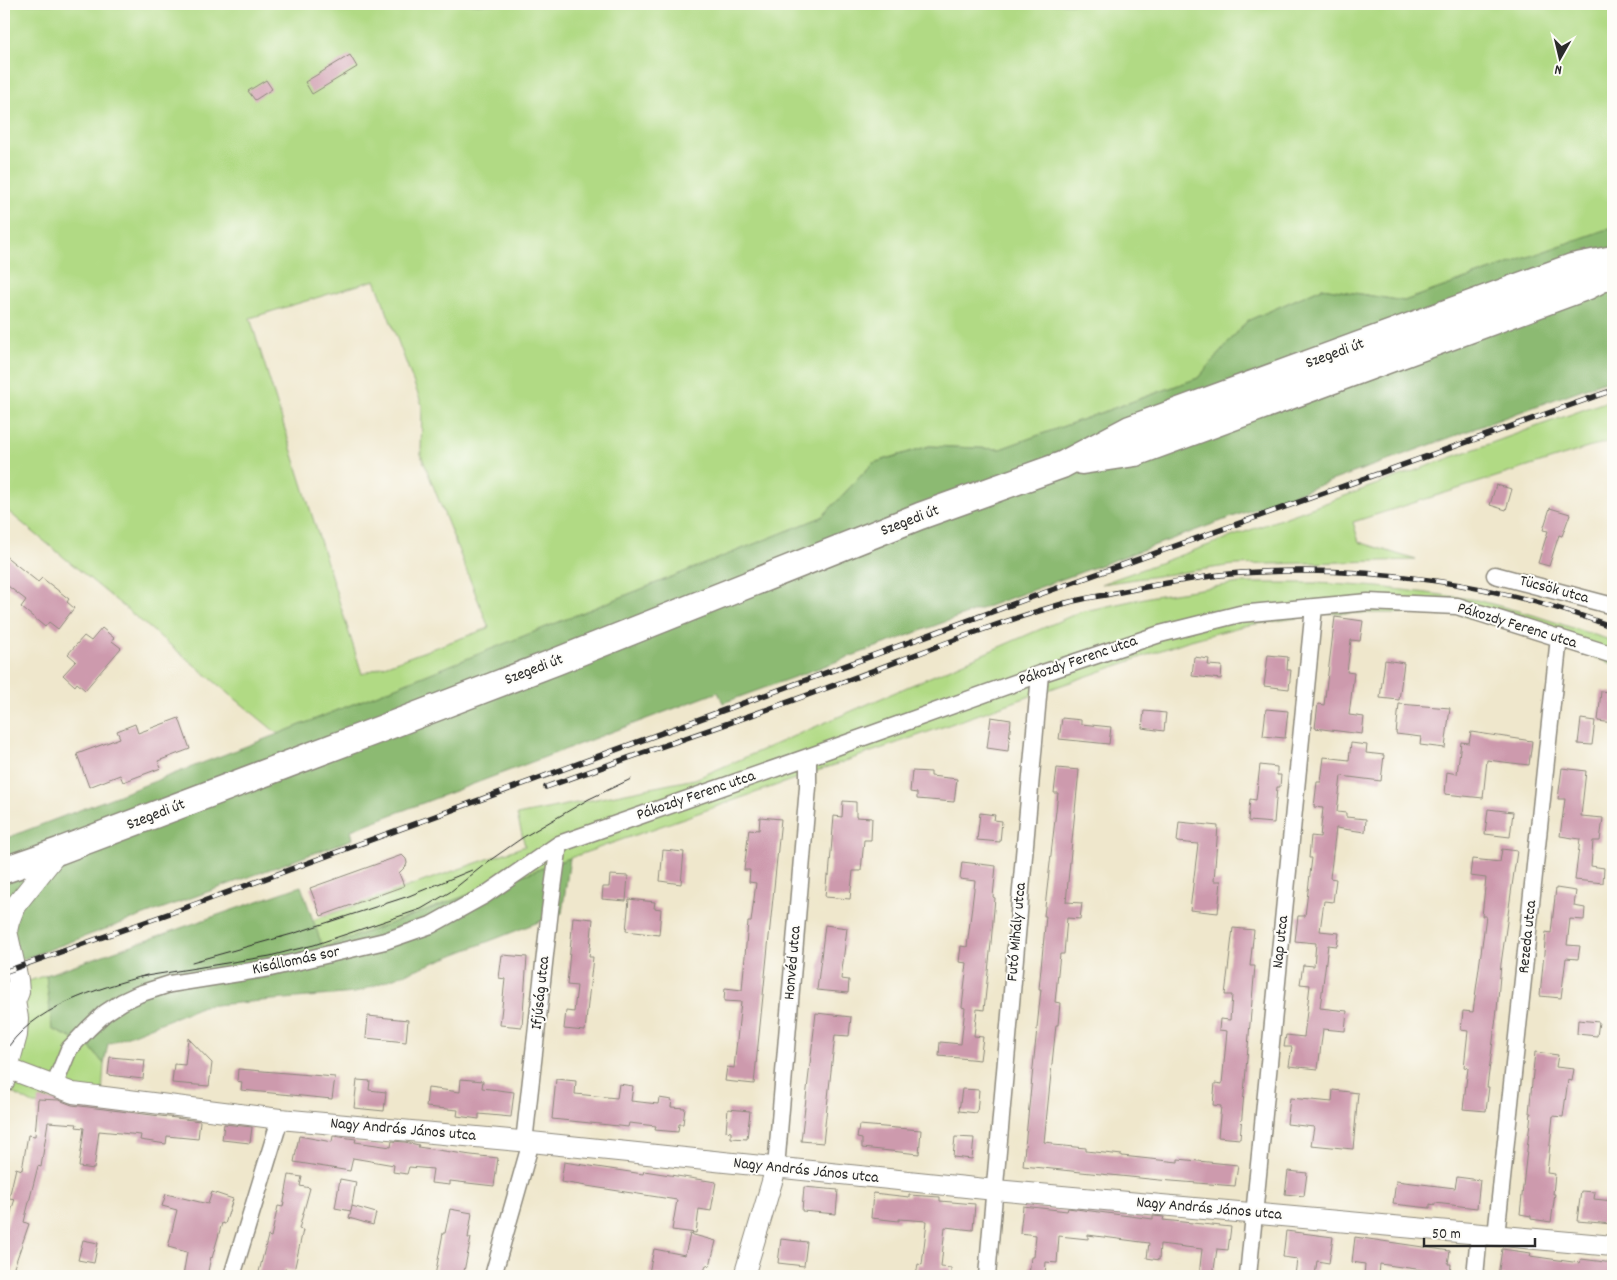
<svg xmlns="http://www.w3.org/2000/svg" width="1617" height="1280" viewBox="0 0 1617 1280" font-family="Dekko,sans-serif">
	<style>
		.green { fill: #b1da84; stroke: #6e8258; fill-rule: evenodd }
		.forest { fill: #8cba72; stroke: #5c724e }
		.building { fill: #cd9aad }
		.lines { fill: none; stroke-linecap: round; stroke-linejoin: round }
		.minor-casing { stroke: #8d897c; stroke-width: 19 }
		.tertiary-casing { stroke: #8d897c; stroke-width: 22 }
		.primary-casing { stroke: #8d897c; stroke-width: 29 }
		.minor { stroke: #fff; stroke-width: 16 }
		.tertiary { stroke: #fff; stroke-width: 20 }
		.primary { stroke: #fff; stroke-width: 26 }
		.tram { stroke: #2b2b2b; stroke-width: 1 }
		.rail-casing { stroke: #2b2b2b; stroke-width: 5.5 }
		.rail { stroke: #fdfcf7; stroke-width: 4; stroke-dasharray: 11; stroke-linecap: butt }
		.labels { text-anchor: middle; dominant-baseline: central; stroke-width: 4; stroke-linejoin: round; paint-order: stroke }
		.street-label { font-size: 16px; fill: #2b2b2b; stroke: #fdfcf7 }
	</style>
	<rect width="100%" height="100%" fill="#fdfcf7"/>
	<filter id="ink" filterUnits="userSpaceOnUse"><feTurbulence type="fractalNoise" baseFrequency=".02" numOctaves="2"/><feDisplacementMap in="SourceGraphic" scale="10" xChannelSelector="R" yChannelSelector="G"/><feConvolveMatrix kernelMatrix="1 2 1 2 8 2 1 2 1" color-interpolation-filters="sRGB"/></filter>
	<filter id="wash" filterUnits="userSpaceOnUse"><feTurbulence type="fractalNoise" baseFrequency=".0096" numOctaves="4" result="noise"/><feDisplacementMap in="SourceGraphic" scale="20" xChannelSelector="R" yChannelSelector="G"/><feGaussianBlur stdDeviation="1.12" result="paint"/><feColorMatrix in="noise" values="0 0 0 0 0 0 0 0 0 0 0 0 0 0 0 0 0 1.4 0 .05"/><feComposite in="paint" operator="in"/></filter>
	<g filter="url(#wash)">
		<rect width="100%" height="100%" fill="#efe7cc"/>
		<path class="green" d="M4 4H1613V227L1404 301 1322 288 1247 321 1198 378 1000 449 929 446 873 463 822 517 278 734 4 508ZM375 280 422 405 421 455 489 628 362 674 250 318Z
			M1613 399V440L1353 522 1359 542 1416 560 1234 565 1101 584Z
			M1240 583H1316L1379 587 1427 593 1477 600 1533 615 1613 641V664L1543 640 1454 613H1330L1243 626 1187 641 570 858 322 948 313 920 525 846 517 815 695 779 1080 612 1154 596Z
			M46 975 52 1029 89 1046 104 1064 101 1110 33 1104 4 1088V990Z"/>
		<path class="forest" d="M1613 227V378L723 703 718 692 351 830 353 839 4 966V839L278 734 822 517 873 463 929 446 1000 449 1198 378 1247 321 1322 288 1404 301Z
			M570 858 562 913 355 993 203 1006 108 1044 104 1064 89 1046 52 1029 46 975 301 886 323 948Z"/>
		<g id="blocks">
			<path class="building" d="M350 55 357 67 312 94 305 82Z
				M266 80 272 89 255 100 248 91Z
				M1496 485 1512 489 1506 510 1490 505Z
				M1550 508 1570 514 1562 536 1559 535 1549 566 1538 563 1548 531 1543 530Z
				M4 555 38 582 42 578 69 599 67 602 74 608 58 629 49 622 45 627 21 607 26 600 4 583Z
				M1335 617 1363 621 1360 641 1351 640 1347 672 1354 673 1349 715 1364 717 1362 734 1315 728 1318 704 1324 705Z
				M102 628 114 638 112 641 121 648 85 690 77 683 75 686 63 675 76 661 68 654 84 636 91 641Z
				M1268 655 1288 657 1287 670H1291L1289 689 1264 686Z
				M1194 657 1209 659 1208 665 1222 666 1221 679 1192 676Z
				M1385 660 1404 663 1399 700 1380 698Z
				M1601 691 1613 693V723L1598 721Z
				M1399 704 1450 708 1445 748 1420 745 1421 737 1396 734Z
				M1266 709 1288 711 1285 738 1263 736Z
				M1144 711 1166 713 1164 731 1142 728Z
				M991 717 1011 720 1008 751 987 748Z
				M179 718 190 749 158 761 161 768 123 782 120 775 89 787 77 754 120 738 117 731 135 724 138 733Z
				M1062 718 1081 720V724L1111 727 1109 744 1059 739Z
				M1581 719 1595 721 1592 745 1578 744Z
				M1471 732 1532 741 1529 765 1487 760 1483 798 1445 794 1447 772 1457 774 1461 742 1469 743Z
				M1351 743 1367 745 1366 753 1384 755 1381 781 1341 776 1337 812 1346 813V817L1366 819 1365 832 1336 828 1330 878 1336 879 1333 902 1324 901 1320 931 1339 933 1337 946 1328 945 1320 1008 1347 1011 1345 1031 1323 1029 1318 1069 1289 1066 1292 1047H1284L1286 1035 1304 1037 1310 985 1300 984 1303 965 1314 966 1316 943 1295 941 1298 916H1305L1312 858H1309L1311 836 1320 837 1323 808 1314 807 1317 782H1321L1324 757 1349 760Z
				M1260 765 1277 767V775H1281L1280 787H1277L1274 823 1248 821 1250 799 1256 800Z
				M1057 768 1079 770 1066 902 1082 903 1080 919 1067 918 1064 954H1060L1055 1002 1060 1003 1058 1025H1056L1044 1142 1053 1143V1145L1086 1148V1151L1122 1155V1156L1178 1162V1159L1238 1165 1235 1186 1159 1180 1023 1166 1041 989H1039L1046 916H1044L1058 793H1054Z
				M1562 768 1586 771 1581 816 1603 818 1600 841H1593L1591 866 1604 868 1603 883 1575 880 1580 839 1560 836 1565 799H1558Z
				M912 771 931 772V776L957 779 954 802 917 799V793L910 792Z
				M843 801 856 802V817L872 818 871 840H864L861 871H853L850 899 825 897 827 875 829 876 834 816 842 817Z
				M1488 809 1513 812 1510 837 1485 834Z
				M980 813 995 815 994 820 1002 821 1000 842 977 840Z
				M760 817 781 819 754 1084 725 1081 727 1067 734 1068 741 1002 724 1001 725 988 742 990 748 922H751L756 883 749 882 750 870H744L749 829 759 830Z
				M1179 822 1218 826 1214 881H1221L1218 913 1190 910 1198 844 1177 842Z
				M1502 849 1517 851 1501 964 1497 1010 1487 1087H1489L1486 1111 1463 1109 1468 1068 1464 1067 1468 1031 1461 1030 1463 1011 1473 1012 1486 916H1482L1486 878 1470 876 1472 859 1500 862Z
				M663 850 684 852 681 884 660 881Z
				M402 855 406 859 407 863 406 866 399 873 404 886 321 916 310 888Z
				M962 862 996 866 993 897 995 898 991 943 984 1010 977 1009 974 1036 983 1037 980 1060 939 1056 940 1042 961 1044 965 1008 962 1007 967 963 959 962 961 946 967 947 975 881 960 879Z
				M610 875 628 876 626 901 602 899 603 887H609Z
				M1556 888 1576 891 1574 906 1585 908 1584 920 1570 919 1567 945 1580 946 1578 959 1566 958 1561 998 1540 996 1546 932 1551 933Z
				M629 899 655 902 654 908 661 909 659 935 626 931Z
				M573 917 593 919 589 957H593L585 1031 564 1029 566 1011 574 1012 577 986 567 985Z
				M825 925 847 928 841 979 849 980 848 993 817 990Z
				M1233 928 1254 930 1250 966H1255L1240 1139 1218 1137 1221 1106 1213 1105 1215 1083 1222 1084 1227 1031 1219 1030 1220 1019 1230 1020 1232 995H1225Z
				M502 955 527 957 522 1027 500 1025 505 979 499 978Z
				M816 1013 851 1017 849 1036 835 1035 823 1143 801 1141Z
				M368 1016 408 1020 406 1042 366 1038Z
				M1578 1020 1599 1022 1597 1036 1577 1034Z
				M188 1038 212 1063 209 1086 172 1083 174 1064 185 1065Z
				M1535 1052 1558 1055 1556 1067 1574 1069 1572 1081 1568 1080 1563 1117 1553 1116 1547 1173 1555 1174 1553 1194H1555L1551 1222 1531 1219V1216L1520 1214 1531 1113H1529Z
				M110 1057 145 1060 143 1079 108 1075Z
				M238 1069 335 1077 332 1099 241 1090 242 1082 237 1081Z
				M461 1079 483 1081 482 1088 514 1092 511 1117 479 1114V1119L457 1116 458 1110 426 1107 428 1088 460 1092Z
				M556 1079 576 1081 575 1094 617 1098 619 1084 633 1086 631 1101 658 1104 659 1098 672 1100 671 1107 685 1108 683 1124H679L678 1132 655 1130 656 1126 629 1123 628 1127 552 1119Z
				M357 1080 370 1081 369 1090 386 1092 384 1111 354 1108Z
				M962 1089 979 1090 977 1113 959 1111Z
				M1333 1090 1358 1093 1353 1149 1311 1145 1314 1127 1287 1124 1290 1098 1332 1102Z
				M38 1099 59 1100 72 1105 200 1121 198 1139 167 1136 166 1144 140 1140 141 1135 99 1131 94 1169 79 1167 84 1128 76 1127 77 1124 48 1122 41 1167 38 1166 24 1222 29 1224 11 1276H4V1245L7 1236 4 1233 15 1199 9 1198 16 1168 22 1170 28 1135 35 1136Z
				M728 1109 750 1111 747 1139 731 1138V1132L726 1131Z
				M224 1124 252 1127 250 1143 222 1140Z
				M859 1125 921 1130 919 1154 862 1148V1139L857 1138Z
				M299 1136 332 1142 333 1136 341 1137 356 1139 355 1142 391 1147 392 1141 405 1142 419 1145 418 1147 471 1155 498 1158 494 1186 450 1181V1185L431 1183 433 1169 409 1167 407 1174 393 1172 394 1165 353 1158 350 1171 294 1162Z
				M955 1137 974 1138 972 1159 953 1157Z
				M564 1162 643 1174 644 1171 716 1182 711 1211 699 1209 696 1233 672 1230 677 1200 561 1182Z
				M1288 1171 1307 1173 1304 1196 1285 1194Z
				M289 1175 302 1177 300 1186 310 1188 299 1229 303 1230 294 1271 285 1269 283 1276H258L268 1236 271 1237 278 1206 283 1207Z
				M1457 1177 1480 1180 1477 1208 1435 1203V1205L1430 1204V1208L1393 1204 1396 1181 1455 1188Z
				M340 1179 356 1182 351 1211 335 1208Z
				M804 1187 838 1190 836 1214 802 1211Z
				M1581 1191 1595 1192 1594 1199 1613 1201V1224L1577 1221Z
				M212 1192 233 1199 225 1224 222 1223 212 1258 211 1257 207 1276H183L187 1252 168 1247 177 1210 162 1206 166 1194 208 1204Z
				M873 1193 909 1197V1195L940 1197V1201L975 1204 973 1230 945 1227 941 1267 951 1268V1276H916L918 1264 922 1265 927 1221 899 1219V1221L871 1218Z
				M352 1206 376 1213 373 1225 349 1218Z
				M1023 1206 1067 1211 1068 1208 1091 1211 1153 1219V1216L1164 1217 1163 1220 1231 1227 1228 1250 1217 1249 1213 1276H1199L1202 1249 1160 1244 1159 1260 1147 1258 1149 1243 1088 1235V1239L1059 1236 1057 1263 1046 1262 1045 1276H1029L1031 1257H1034L1036 1235 1020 1233Z
				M450 1209 472 1213 468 1238H471L463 1276H435L443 1233H445Z
				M1286 1231 1333 1237 1329 1263 1317 1261 1315 1276H1295L1297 1259 1283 1257Z
				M690 1234 716 1241 710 1266 706 1265 703 1276H664L649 1273 654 1249 685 1255Z
				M1355 1237 1450 1251 1448 1264H1451L1450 1276H1430L1431 1271 1380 1264 1379 1276H1364L1365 1264 1352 1262Z
				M781 1239 807 1242 804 1266 778 1263Z
				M83 1240 98 1243 94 1263 78 1260Z
				M1502 1249 1531 1253 1530 1256 1580 1263 1581 1259 1613 1263V1276H1532L1517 1274V1276H1498Z"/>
		</g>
	</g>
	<g filter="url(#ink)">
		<use href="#blocks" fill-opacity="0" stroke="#8d897c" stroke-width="1"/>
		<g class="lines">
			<defs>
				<path id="minor" d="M1495 575 1613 606
					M54 1086 69 1049 88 1029 105 1013 122 1002 139 994 170 984 270 968 385 941 431 925 485 895 559 844 808 757 1040 674 1160 634 1240 614 1314 607 1368 602 1457 606 1613 655
					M524 1142 550 910 559 844
					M776 1168 808 787V757
					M1496 1236 1559 637
					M232 1276 280 1119
					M493 1276 531 1142
					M987 1276 1040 674
					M1248 1276 1314 607
					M1475 1276 1479 1234"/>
				<path id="tertiary" d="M15 1002 19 992 18 980 7 931 9 922 15 906 59 851
					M4 1067 73 1093 280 1119 531 1142 995 1190 1613 1246
					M4 1082 17 1035 18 1018 13 990
					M744 1276 776 1168"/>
				<path id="primary" d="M1082 461 1135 453 1588 286 1613 273
					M4 870 59 851 373 732 555 662 920 516 1062 465 1130 429 1572 267 1613 259"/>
			</defs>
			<use href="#minor" class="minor-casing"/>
			<use href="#tertiary" class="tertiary-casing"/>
			<use href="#primary" class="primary-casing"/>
			<use href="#minor" class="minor"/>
			<use href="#tertiary" class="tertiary"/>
			<use href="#primary" class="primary"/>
			<path class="tram" d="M192 962 292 934 409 896 472 870
				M140 977 270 956 293 950 314 945 421 909 450 892 489 861 522 838 589 799 631 779
				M4 1054C28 1008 100 988 147 975"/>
			<defs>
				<path id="rail" d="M546 787C638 754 732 723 824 689 904 660 983 626 1066 603 1083 598 1102 596 1120 592 1160 584 1201 576 1241 573 1367 565 1495 582 1613 627
					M4 972 193 905 1035 596 1613 390"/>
			</defs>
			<use href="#rail" class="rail-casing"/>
			<use href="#rail" class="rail"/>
		</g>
	</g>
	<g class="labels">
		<g class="street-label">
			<text transform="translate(1335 354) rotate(-20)">Szegedi út</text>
			<text transform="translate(910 521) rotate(-21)">Szegedi út</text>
			<text transform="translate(1554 590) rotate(15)">Tücsök utca</text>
			<text transform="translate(1517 626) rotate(17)">Pákozdy Ferenc utca</text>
			<text transform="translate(1078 661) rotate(-19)">Pákozdy Ferenc utca</text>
			<text transform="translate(534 670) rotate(-21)">Szegedi út</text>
			<text transform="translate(696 796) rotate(-19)">Pákozdy Ferenc utca</text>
			<text transform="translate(156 815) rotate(-21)">Szegedi út</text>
			<text transform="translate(1017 932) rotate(-85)">Futó Mihály utca</text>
			<text transform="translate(1528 937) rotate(-84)">Rezeda utca</text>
			<text transform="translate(1281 942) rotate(-84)">Nap utca</text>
			<text transform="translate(296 961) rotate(-12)">Kisállomás sor</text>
			<text transform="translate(793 963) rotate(-85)">Honvéd utca</text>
			<text transform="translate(541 993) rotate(-84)">Ifjúság utca</text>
			<text transform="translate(403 1130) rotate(5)">Nagy András János utca</text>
			<text transform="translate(806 1171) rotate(6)">Nagy András János utca</text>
			<text transform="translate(1209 1209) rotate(5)">Nagy András János utca</text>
		</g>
	</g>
	<rect width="1617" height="1280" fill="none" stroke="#fdfcf7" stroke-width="20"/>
	<g transform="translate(1560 58) rotate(188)" stroke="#fdfcf7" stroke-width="4" paint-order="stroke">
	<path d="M0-4L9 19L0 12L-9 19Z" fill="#2b2b2b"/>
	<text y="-8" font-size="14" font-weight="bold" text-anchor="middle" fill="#2b2b2b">N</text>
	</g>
	<path d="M1424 1238v8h111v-8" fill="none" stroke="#2b2b2b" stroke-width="2.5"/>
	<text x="1432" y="1238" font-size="15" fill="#2b2b2b" stroke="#fdfcf7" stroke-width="4" paint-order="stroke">50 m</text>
</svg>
